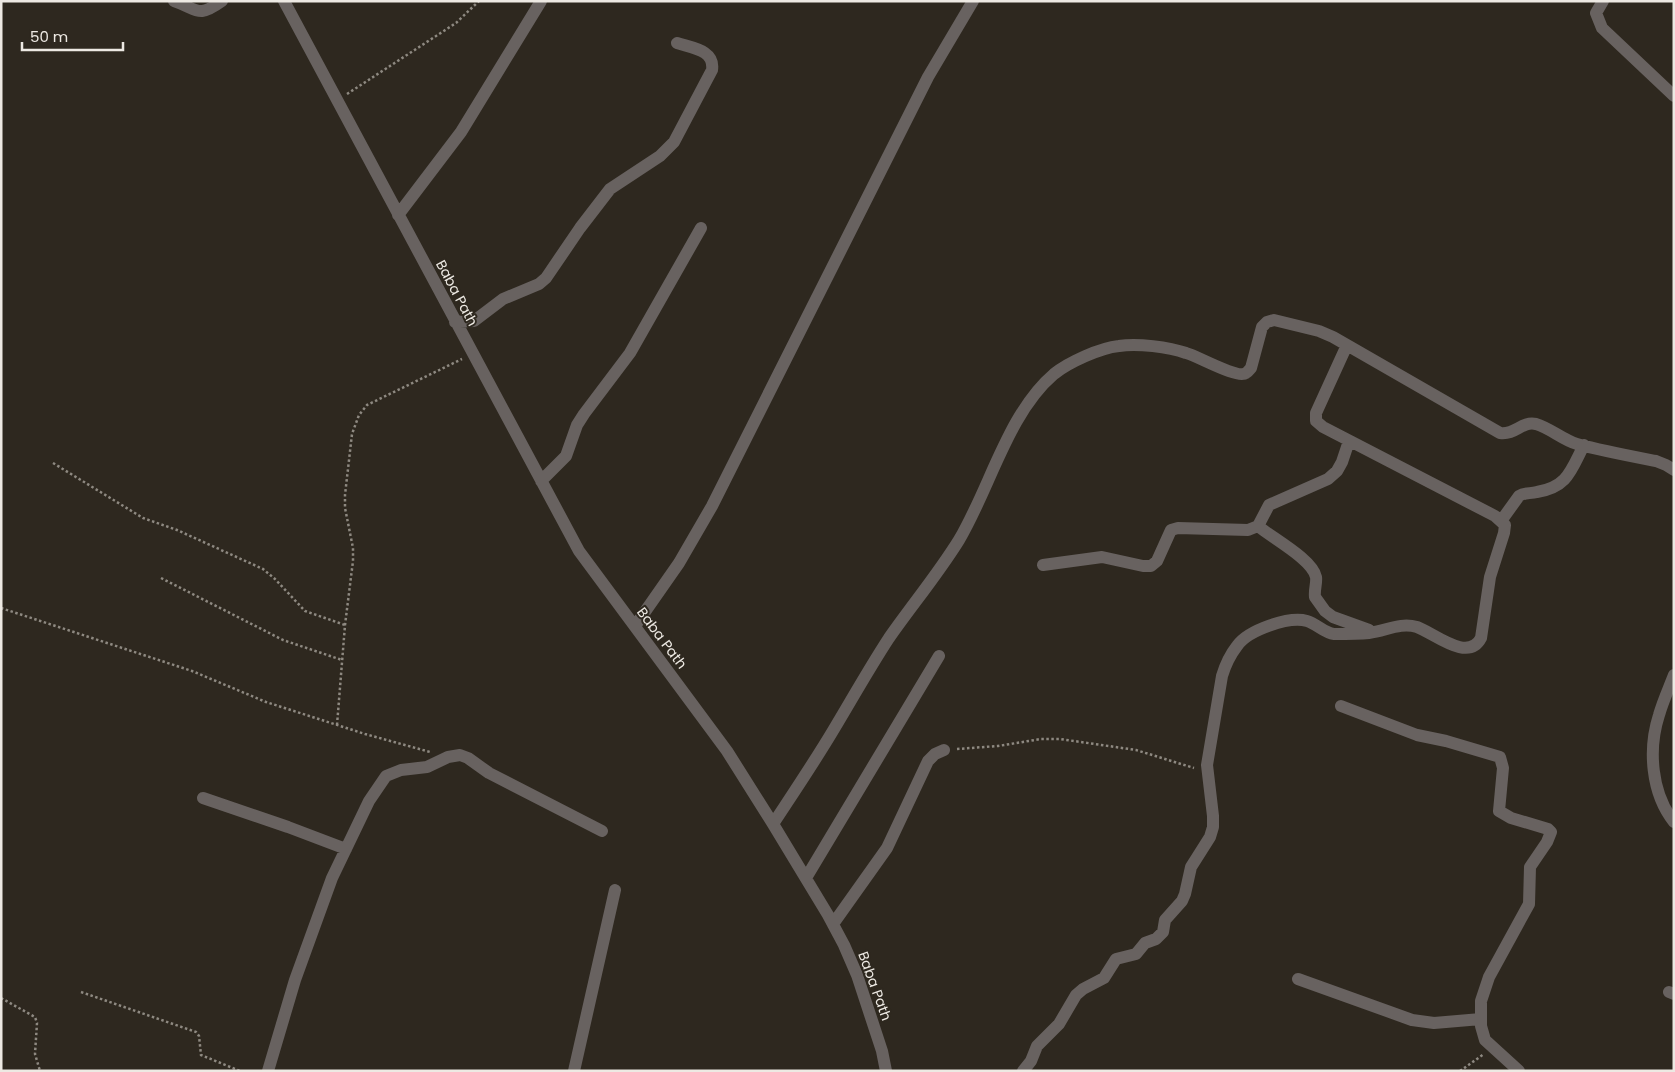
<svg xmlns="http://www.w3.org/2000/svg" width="1675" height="1072" viewBox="0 0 1675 1072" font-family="Poppins,sans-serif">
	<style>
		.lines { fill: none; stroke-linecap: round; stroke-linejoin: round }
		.path { stroke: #8e8981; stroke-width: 2.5; stroke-dasharray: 2.5 2.5; stroke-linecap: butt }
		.street { stroke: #686260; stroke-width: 12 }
		.labels { text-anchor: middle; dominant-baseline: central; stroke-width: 4; stroke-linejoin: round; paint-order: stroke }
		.street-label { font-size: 14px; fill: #ede9e3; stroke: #2e281f }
	</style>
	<rect width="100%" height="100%" fill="#2e281f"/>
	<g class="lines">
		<path class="path" d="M347 94 456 23 479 1
			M53 463 143 518 177 530 263 569 275 579 305 611 345 625
			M161 578 283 640 342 660
			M1 608 192 671 266 702 365 734 430 752
			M337 725 345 625 353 561V548L345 508V495L352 434 359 415 367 405 462 359
			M957 749 998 746 1041 739H1060L1136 750 1194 768
			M81 992 196 1032 199 1036 201 1055 240 1071
			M1 998 35 1017 37 1023 35 1054 40 1071
			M1460 1071 1484 1054"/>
		<path class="street" d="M174 1C198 9 197 19 222 1
			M284 1 579 551 727 751 773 824 828 915 844 945 857 975 882 1051 886 1071
			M1603 1 1596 13 1602 28 1674 96
			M398 215 461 132 541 1
			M455 322 474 321 503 299 539 284 546 278 580 228 610 189 660 156 674 142 712 70C715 50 692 48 677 43
			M541 481 566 456 577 425 584 414 630 353 701 228
			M1501 521 1519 496C1525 492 1530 494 1537 492 1568 487 1571 470 1584 445
			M1258 526C1272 538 1312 559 1316 577 1317 583 1314 590 1315 597L1325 611 1333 617 1369 630
			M1043 565 1102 557 1143 566H1151L1157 561 1171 530 1178 528 1248 530 1258 526 1269 505 1328 479 1337 471 1342 462 1349 441
			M635 626 679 563 712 506 928 77 973 1
			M1674 675C1669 688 1663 701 1659 715 1648 749 1651 793 1674 822
			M1341 706 1417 735 1446 741 1500 757 1503 768 1499 811 1511 818 1548 829 1551 832 1547 842 1530 867 1529 904 1489 977 1481 1001V1026L1485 1040 1519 1071
			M203 798 288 827 346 849
			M773 824C794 792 815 761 834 729 852 699 870 667 889 638 912 605 938 574 959 540 990 488 1008 413 1054 374 1069 362 1100 348 1119 346 1137 343 1169 347 1186 353 1198 356 1237 379 1246 373 1247 373 1250 369 1251 368L1262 327 1267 322 1274 320 1319 331 1333 337 1500 433C1516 435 1521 421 1536 424 1550 428 1563 440 1577 444 1603 451 1630 456 1656 461L1666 465 1674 470
			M806 878 939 656
			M833 924 887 848 928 761 935 754 944 750
			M1298 979 1412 1020 1434 1023 1481 1019
			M1669 992 1674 994
			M268 1071 295 980 332 878 369 801 386 776 401 770 427 767 448 757 460 755 468 758 489 773 602 831
			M574 1071 615 890
			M1023 1071 1031 1061 1037 1046 1059 1024 1076 995 1083 989 1104 978 1116 959 1136 954 1145 943 1156 939 1163 932 1165 920 1182 901 1185 894 1191 867 1210 837 1213 827V816L1207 765 1222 676C1225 666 1230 655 1237 646 1248 630 1289 616 1307 621 1317 624 1324 633 1334 634 1345 634 1358 634 1369 633 1386 631 1400 622 1417 627 1434 633 1468 663 1481 638L1490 577 1504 533 1505 525 1495 516 1323 427 1316 421V413L1347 345"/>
	</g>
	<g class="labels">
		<g class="street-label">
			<text transform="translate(457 293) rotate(62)">Baba Path</text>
			<text transform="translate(662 638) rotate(53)">Baba Path</text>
			<text transform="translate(875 986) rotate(70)">Baba Path</text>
		</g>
	</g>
	<rect width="1675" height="1072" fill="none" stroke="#ede9e3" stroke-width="5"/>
	<path d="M22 42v8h101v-8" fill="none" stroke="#ede9e3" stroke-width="2.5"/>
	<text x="30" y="42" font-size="15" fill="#ede9e3" stroke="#2e281f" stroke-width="4" paint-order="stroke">50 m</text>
</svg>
